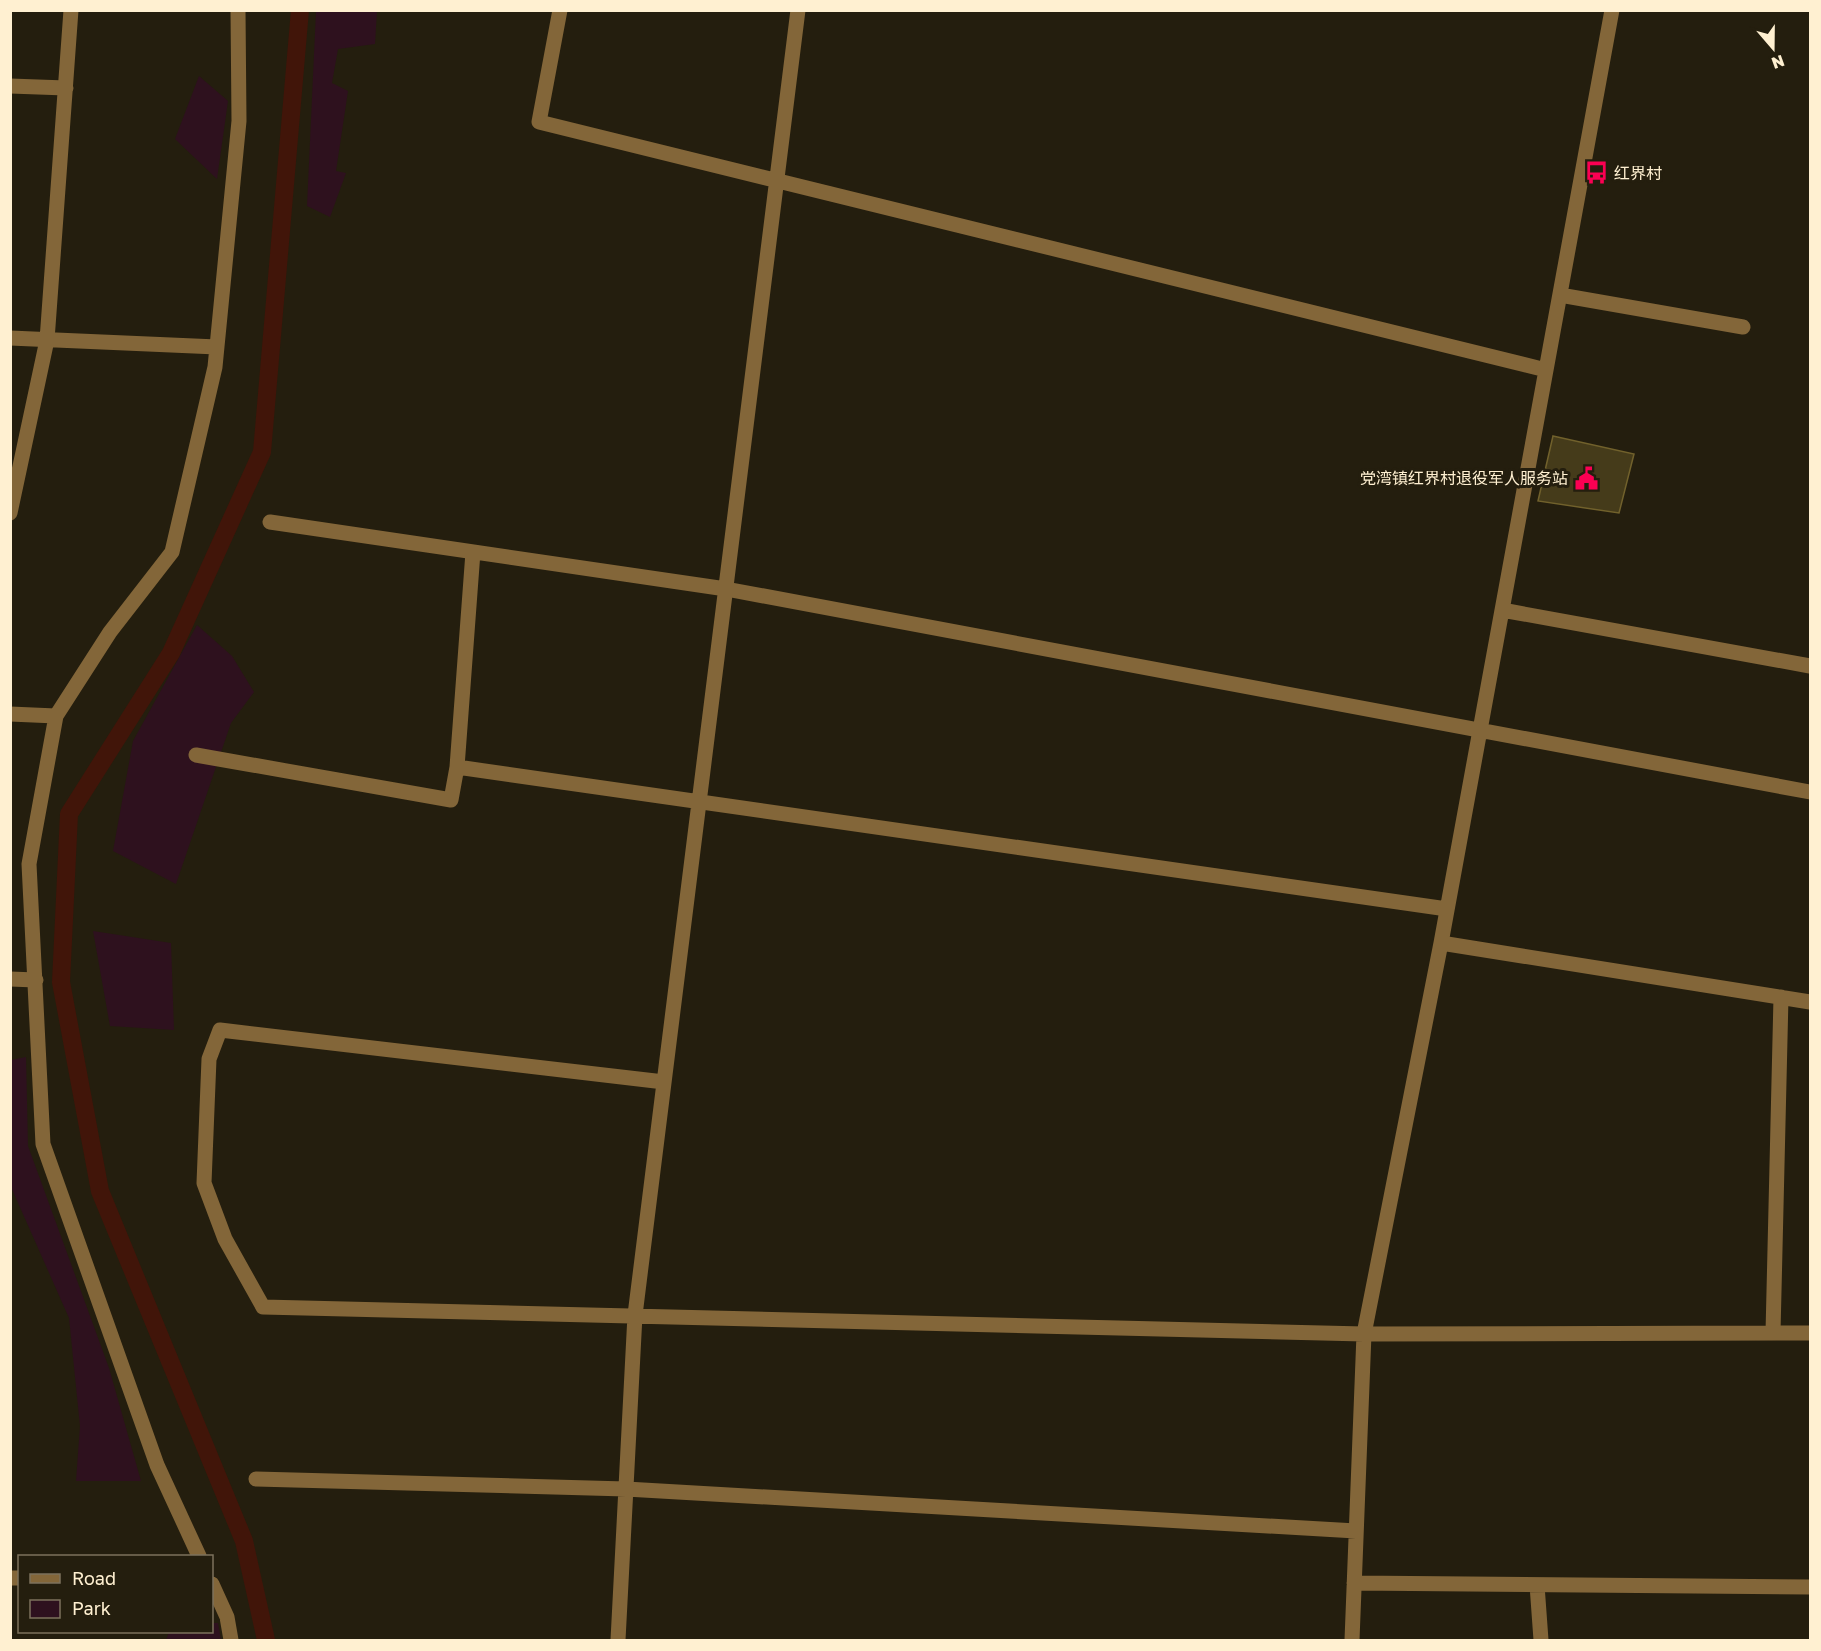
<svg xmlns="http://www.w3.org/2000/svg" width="1821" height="1651" viewBox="0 0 1821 1651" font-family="'Golos Text','Noto Sans SC',sans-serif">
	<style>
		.green { fill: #2e111e }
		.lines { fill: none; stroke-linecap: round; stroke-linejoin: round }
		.canal { stroke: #411509; stroke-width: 18 }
		.building { fill: #453b1a; stroke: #71612c; stroke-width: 1.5 }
		.minor { stroke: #836639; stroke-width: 15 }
		.labels { text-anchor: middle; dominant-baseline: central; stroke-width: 6; stroke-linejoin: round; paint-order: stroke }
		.poi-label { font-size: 16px; fill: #fff0d1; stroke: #241e0e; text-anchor: start }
	</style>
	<rect width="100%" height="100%" fill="#241e0e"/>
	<path class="green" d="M316 11H377L375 44 338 49 332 83 348 91 336 171 346 173 330 217 307 206Z
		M199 76 228 101 217 179 175 139Z
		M197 625 232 656 254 692 231 723 176 884 113 851 133 741Z
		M93 931 171 943 174 1030 110 1026Z
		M26 1057 28 1146 109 1368 141 1481H76L80 1426 69 1318 11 1187V1060Z
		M212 1623H218L221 1640H166L169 1632H212Z"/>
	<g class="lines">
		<path class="canal" d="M266 1640 244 1541 100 1191 61 982 69 814 171 653 262 452 300 10"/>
	</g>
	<path class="building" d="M1553 436 1634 454 1619 513 1538 501Z"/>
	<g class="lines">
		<path class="minor" d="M560 10 539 122 1546 370
			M10 86 66 88
			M1560 295 1743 327
			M10 338 217 347
			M10 513 47 340 71 10
			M270 522 726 589 1810 792
			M1502 610 1810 666
			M10 714 56 716
			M196 755 451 800 457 767 473 552
			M457 767 1447 909
			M1441 943 1810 1002
			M10 979 36 980
			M664 1082 220 1030 209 1059 204 1183 225 1239 263 1307 1364 1334 1810 1333
			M1773 1333 1781 997
			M256 1479 626 1489 1356 1531
			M199 1556 157 1465 43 1144 29 864 56 716 110 632 172 552 215 367 239 121 238 10
			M10 1578H20
			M1354 1583 1810 1587
			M212 1584 227 1617 231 1640
			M1537 1585 1541 1640
			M618 1640 635 1315 798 10
			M1352 1640 1364 1334 1441 943 1612 10"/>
	</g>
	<defs>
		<symbol id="bus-bare" viewBox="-9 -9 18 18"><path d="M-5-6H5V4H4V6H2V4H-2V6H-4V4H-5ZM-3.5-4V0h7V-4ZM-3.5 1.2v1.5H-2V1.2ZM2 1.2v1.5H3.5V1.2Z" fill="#fc0053" stroke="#241e0e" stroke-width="2.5" paint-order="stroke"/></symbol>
		<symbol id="civic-bare" viewBox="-9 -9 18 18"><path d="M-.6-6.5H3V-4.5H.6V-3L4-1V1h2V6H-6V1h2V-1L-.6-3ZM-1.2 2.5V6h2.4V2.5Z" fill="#fc0053" stroke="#241e0e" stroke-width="2.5" paint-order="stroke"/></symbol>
	</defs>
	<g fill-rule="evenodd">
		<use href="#bus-bare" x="1580" y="156" width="33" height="33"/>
		<use href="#civic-bare" x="1570" y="462" width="33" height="33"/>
	</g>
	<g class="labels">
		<g class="poi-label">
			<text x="1614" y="173">红界村</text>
			<text x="1568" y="478" text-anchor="end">党湾镇红界村退役军人服务站</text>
		</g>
	</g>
	<rect width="1821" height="1651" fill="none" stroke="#fff0d1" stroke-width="24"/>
	<rect x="18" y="1555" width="195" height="78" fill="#241e0e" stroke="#7c725c" stroke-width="1.5"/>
	<rect x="30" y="1574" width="30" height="9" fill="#836639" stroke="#7c725c" stroke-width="1.5"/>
	<text x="72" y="1585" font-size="18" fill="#fff0d1">Road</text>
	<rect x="30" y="1600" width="30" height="18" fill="#2e111e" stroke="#7c725c" stroke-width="1.5"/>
	<text x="72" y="1615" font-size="18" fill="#fff0d1">Park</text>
	<g transform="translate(1773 48) rotate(160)" stroke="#241e0e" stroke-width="4.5" paint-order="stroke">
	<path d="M0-4.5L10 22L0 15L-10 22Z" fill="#fff0d1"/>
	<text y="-9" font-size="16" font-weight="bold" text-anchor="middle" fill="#fff0d1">N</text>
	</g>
</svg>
